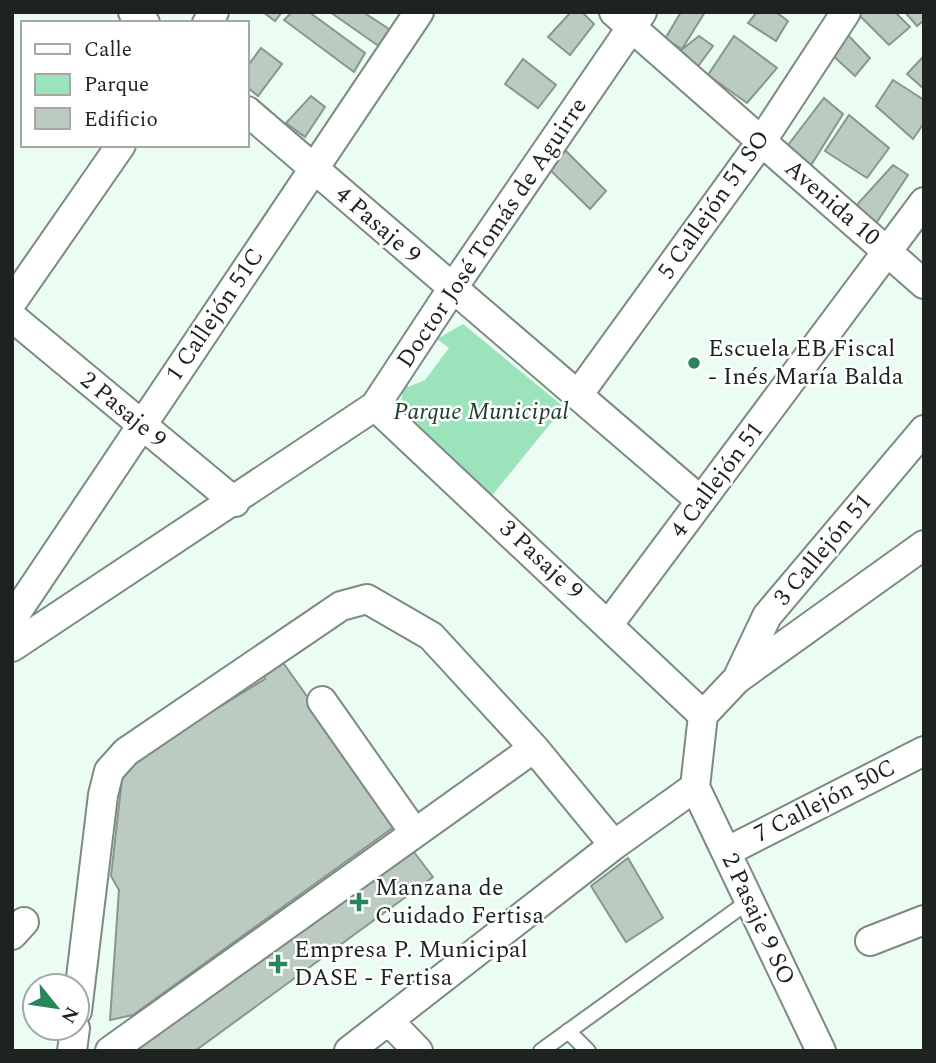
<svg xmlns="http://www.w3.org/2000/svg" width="936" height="1063" viewBox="0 0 936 1063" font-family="Spectral,serif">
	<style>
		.green { fill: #9be3bb }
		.building { fill: #bbcbc1; stroke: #87978d; stroke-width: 2 }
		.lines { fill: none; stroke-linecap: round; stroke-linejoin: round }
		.lane-casing { stroke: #7b8b81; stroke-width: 18 }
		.street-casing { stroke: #7b8b81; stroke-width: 32 }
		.lane { stroke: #fff; stroke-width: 14 }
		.street { stroke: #fff; stroke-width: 28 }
		.poi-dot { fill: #2a855b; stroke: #fff; stroke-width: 2.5 }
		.labels { text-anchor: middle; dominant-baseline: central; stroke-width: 5; stroke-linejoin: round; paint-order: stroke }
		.street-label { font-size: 24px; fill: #1d231f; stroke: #fff }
		.poi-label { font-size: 24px; fill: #1d231f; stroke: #fff; text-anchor: start }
		.park-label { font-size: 24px; font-style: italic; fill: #1b412e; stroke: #fff }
	</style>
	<rect width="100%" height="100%" fill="#ebfcf2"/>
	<path class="green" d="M463 324 564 407 489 499 400 413 404 379 408 387 425 380 449 348 437 339Z"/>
	<path class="building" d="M263 12H282L275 21Z
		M292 12H309L365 53 354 72 284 20Z
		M330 12H363L392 31 380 47Z
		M571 12H582L594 24 570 55 548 37Z
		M681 12H705L682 49 665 39Z
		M757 12H776L788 21 776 41 748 23Z
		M856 12H895L910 27 889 45Z
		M905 12H924V20L917 26Z
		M845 32 870 58 855 76 829 52Z
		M699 36 713 46 696 69 675 55Z
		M734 36 777 68 747 103 708 75Z
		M261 48 282 64 258 96 247 87V67Z
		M922 58 924 60V89L907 74Z
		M523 59 556 85 538 108 505 84Z
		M893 80 924 100V123L913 139 876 106Z
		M311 96 325 107 305 137 286 123Z
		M824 98 843 114 808 170 782 153Z
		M849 115 889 148 867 178 825 151Z
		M561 146 606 191 590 209 546 166Z
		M893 165 908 175 877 222 854 208Z
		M279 657 398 824 133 1015 110 1020 119 890 111 876 122 779 142 754 265 679 262 669Z
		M407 843 433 877 195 1051H123Z
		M628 858 663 918 626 942 591 886Z"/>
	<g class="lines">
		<defs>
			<path id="lane" d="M568 1031 588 1051
				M541 1051 749 901"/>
			<path id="street" d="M133 12 145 23
				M614 12 924 284
				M207 23 214 12
				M247 111 701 501
				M12 302 121 145
				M12 317 235 502
				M578 395 761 142 846 12
				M375 406 703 715
				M12 619 419 12
				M609 624 924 202
				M12 647 375 406 452 289 642 12
				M739 675 767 616 924 430
				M322 701 414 832
				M695 787 821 1051
				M726 852 924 751
				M12 935 24 922
				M870 941 924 920
				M77 1011 103 795 109 771 126 752 341 606 367 599 431 636 534 748 614 845
				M389 1021 418 1051
				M72 1051 75 1028
				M110 1051 534 748
				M349 1051 614 845 695 787 703 715 737 679 924 545"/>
		</defs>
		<use href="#lane" class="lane-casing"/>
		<use href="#street" class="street-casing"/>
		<use href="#lane" class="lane"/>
		<use href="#street" class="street"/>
	</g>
	<g class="poi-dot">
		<circle cx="694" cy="363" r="7"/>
		<path d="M355.5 891.5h7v7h7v7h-7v7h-7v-7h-7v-7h7z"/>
		<path d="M274.5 953.5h7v7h7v7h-7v7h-7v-7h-7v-7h7z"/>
	</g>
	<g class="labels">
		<g class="street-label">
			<text transform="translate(832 203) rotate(41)">Avenida 10</text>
			<text transform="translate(714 205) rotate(-55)">5 Callejón 51 SO</text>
			<text transform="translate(378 225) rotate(41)">4 Pasaje 9</text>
			<text transform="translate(492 233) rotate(-56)">Doctor José Tomás de Aguirre</text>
			<text transform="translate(215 315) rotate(-56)">1 Callejón 51C</text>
			<text transform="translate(123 410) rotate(40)">2 Pasaje 9</text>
			<text transform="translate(717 480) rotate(-53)">4 Callejón 51</text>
			<text transform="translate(823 550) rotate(-50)">3 Callejón 51</text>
			<text transform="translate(541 560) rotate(43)">3 Pasaje 9</text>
			<text transform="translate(825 801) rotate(-27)">7 Callejón 50C</text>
			<text transform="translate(758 919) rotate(65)">2 Pasaje 9 SO</text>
		</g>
		<g class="poi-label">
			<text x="708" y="349">Escuela EB Fiscal<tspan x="708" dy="28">- Inés María Balda</tspan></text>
			<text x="375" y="888">Manzana de<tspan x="375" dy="28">Cuidado Fertisa</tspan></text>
			<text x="294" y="950">Empresa P. Municipal<tspan x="294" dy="28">DASE - Fertisa</tspan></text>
		</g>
		<g class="park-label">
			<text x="481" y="412">Parque Municipal</text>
		</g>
	</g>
	<rect width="936" height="1063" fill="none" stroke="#1d231f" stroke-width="28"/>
	<rect x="21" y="21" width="228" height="126" fill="#ffffff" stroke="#a5a7a5" stroke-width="2"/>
	<rect x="35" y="44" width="35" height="10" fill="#ffffff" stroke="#a5a7a5" stroke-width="2"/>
	<text x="84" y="56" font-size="21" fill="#1d231f">Calle</text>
	<rect x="35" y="74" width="35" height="21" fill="#9be3bb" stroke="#a5a7a5" stroke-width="2"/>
	<text x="84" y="91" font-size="21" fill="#1d231f">Parque</text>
	<rect x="35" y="108" width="35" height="21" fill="#bbcbc1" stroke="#a5a7a5" stroke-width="2"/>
	<text x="84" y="126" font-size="21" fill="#1d231f">Edificio</text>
	<g transform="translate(56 1007) rotate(120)"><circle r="33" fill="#ffffff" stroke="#a5a7a5" stroke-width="2"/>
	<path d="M0-5L12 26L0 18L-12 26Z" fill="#2a855b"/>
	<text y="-10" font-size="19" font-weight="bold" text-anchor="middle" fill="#1d231f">N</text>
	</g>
</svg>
